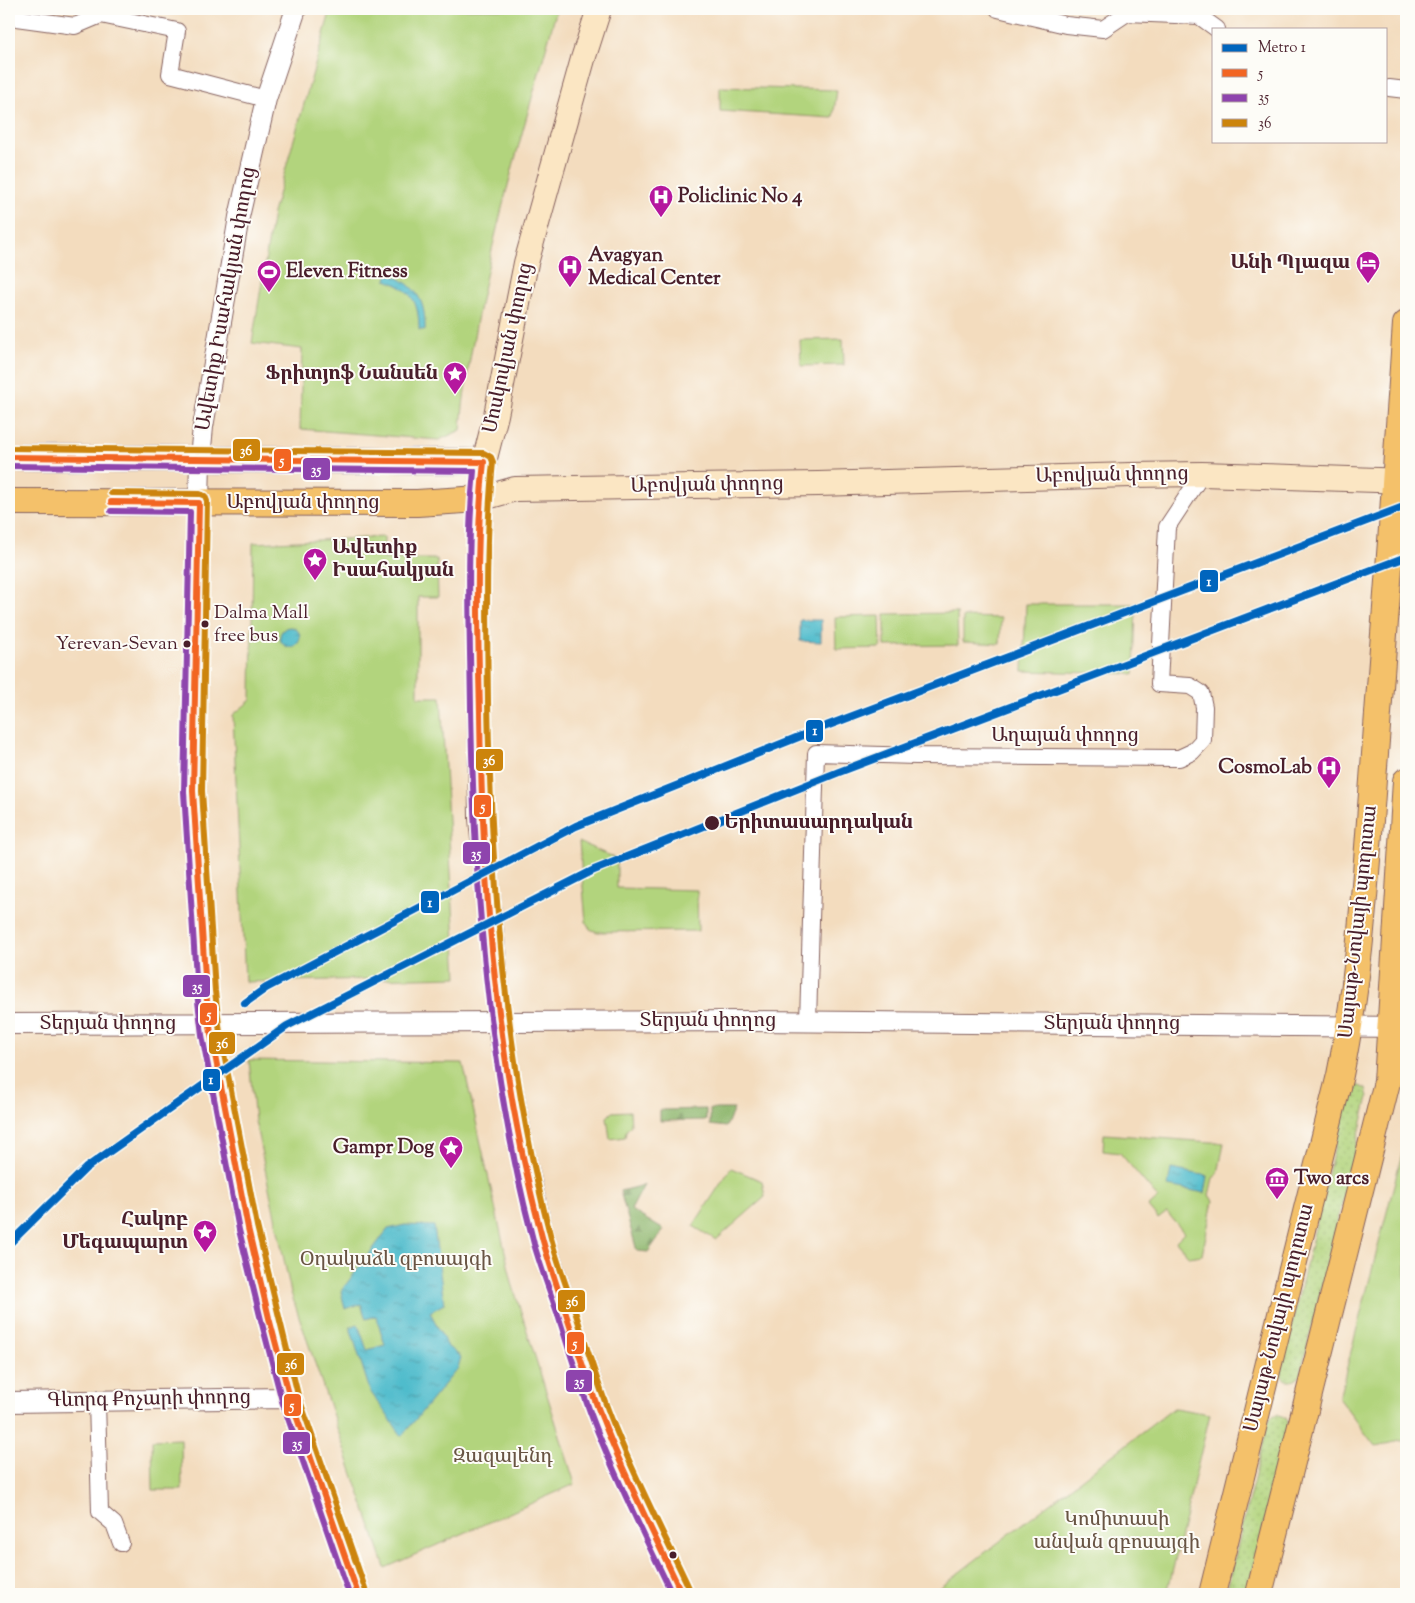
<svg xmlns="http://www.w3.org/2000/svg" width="1415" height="1603" viewBox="0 0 1415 1603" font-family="'Sorts Mill Goudy','Noto Serif Armenian',serif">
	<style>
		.grass { fill: url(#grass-dots); stroke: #7e7a54 }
		.forest { fill: url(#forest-firs); stroke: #6c6a4c }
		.green { fill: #b2d47d; stroke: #7e7a54 }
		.water { fill: url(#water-ripples); stroke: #4d6e7c }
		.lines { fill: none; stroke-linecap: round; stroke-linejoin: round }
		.minor-casing { stroke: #85615e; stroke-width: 18 }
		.tertiary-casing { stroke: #85615e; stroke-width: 22 }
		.secondary-casing { stroke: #85615e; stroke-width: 26 }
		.primary-casing { stroke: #85615e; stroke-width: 28 }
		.minor { stroke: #fff; stroke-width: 16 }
		.tertiary { stroke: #fff; stroke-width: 20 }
		.secondary { stroke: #fbe6c3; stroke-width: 24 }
		.primary { stroke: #f4c16a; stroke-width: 26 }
		.bus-1-casing { stroke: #fdfcf7; stroke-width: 10 }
		.bus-2-casing { stroke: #fdfcf7; stroke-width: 10 }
		.bus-3-casing { stroke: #fdfcf7; stroke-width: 10 }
		.bus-1 { stroke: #f26522; stroke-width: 6 }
		.bus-2 { stroke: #8e44ad; stroke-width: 6 }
		.bus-3 { stroke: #cc840b; stroke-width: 6 }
		.metro-1-casing { stroke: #fdfcf7; stroke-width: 11 }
		.metro-1 { stroke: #0065bd; stroke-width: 8 }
		.bus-dot { fill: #4a1f2b; stroke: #fdfcf7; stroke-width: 2 }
		.labels { text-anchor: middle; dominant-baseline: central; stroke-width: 4; stroke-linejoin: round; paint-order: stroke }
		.bus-label { font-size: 19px; fill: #4a1f2b; stroke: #fdfcf7; text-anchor: start }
		.poi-label { font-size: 20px; font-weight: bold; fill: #4a1f2b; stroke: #fdfcf7; text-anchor: start }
		.street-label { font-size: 20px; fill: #4a1f2b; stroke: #fdfcf7 }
		.stop-label { font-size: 20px; font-weight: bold; fill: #4a1f2b; stroke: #fdfcf7; text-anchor: start }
		.park-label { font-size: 20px; fill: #695544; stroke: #fdfcf7 }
		.line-badge { stroke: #fdfcf7; stroke-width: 2 }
		.badge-label { font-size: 14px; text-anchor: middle; font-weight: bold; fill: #fff }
	</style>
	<defs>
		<pattern id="grass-dots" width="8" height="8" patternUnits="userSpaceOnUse" patternTransform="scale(1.25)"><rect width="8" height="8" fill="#b2d47d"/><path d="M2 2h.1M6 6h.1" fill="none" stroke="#9bb66c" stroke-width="1.8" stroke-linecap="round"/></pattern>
		<pattern id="forest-firs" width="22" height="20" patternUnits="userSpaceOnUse" patternTransform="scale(1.25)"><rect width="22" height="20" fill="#8db66c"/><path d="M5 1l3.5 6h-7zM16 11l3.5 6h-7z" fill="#759359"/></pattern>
		<pattern id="water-ripples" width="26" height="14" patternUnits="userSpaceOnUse" patternTransform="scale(1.25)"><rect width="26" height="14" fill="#50bccc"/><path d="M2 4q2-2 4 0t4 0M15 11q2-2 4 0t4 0" fill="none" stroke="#4498a6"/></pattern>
	</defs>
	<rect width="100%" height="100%" fill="#fdfcf7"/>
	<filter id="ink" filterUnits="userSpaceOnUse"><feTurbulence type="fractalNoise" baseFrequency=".02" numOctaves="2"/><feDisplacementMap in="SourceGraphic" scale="10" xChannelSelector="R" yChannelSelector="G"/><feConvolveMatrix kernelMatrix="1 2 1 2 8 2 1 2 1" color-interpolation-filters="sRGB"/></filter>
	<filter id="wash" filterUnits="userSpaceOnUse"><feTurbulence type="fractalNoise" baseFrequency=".0096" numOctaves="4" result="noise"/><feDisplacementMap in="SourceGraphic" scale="20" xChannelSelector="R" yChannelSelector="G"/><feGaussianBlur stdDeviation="1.12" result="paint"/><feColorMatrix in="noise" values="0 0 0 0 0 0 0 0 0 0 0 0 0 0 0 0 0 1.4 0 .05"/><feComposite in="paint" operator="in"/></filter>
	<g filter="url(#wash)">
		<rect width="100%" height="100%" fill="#f3dcbe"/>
		<path class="grass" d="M1357 1085 1366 1089 1368 1097 1300 1376C1293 1384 1284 1382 1280 1373L1348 1092 1350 1088Z
			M1277 1414 1286 1418 1288 1427 1247 1594H1226L1268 1422 1271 1417Z"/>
		<path class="forest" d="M706 1109V1120L660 1121V1110Z
			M710 1109H734L726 1127 710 1125Z
			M644 1185 631 1210 664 1230 648 1252 637 1251 620 1191Z"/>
		<path class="green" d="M331 9H557C528 114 496 217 476 325 470 360 463 394 461 430L439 440 300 429 302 349 252 343 273 213Z
			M720 87 837 90 833 118 720 111Z
			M843 339 844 365 801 366 800 340Z
			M384 537V559H437L438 597H418V697H441L457 977 245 982 233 715 251 700 253 543Z
			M1026 604H1136L1134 674 1023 671Z
			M957 613 958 645 885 646V614Z
			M880 616 881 648 836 649 835 617Z
			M963 617 1001 618 1000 644 963 642Z
			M579 842 617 859V888L697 890 698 931 597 932 590 929 586 922Z
			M249 1060 463 1063 512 1283 575 1484 385 1568 291 1293 255 1121Z
			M630 1111 631 1125 626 1131 625 1137 610 1139 607 1117 612 1112Z
			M1104 1134 1224 1143 1218 1174 1213 1178 1209 1195 1213 1201 1202 1255 1189 1257 1176 1241 1184 1233 1167 1212 1158 1219 1148 1207 1158 1198 1120 1153 1103 1151Z
			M1406 1138V1440L1375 1446 1339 1398Z
			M731 1168 762 1181 765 1197 716 1240 693 1226Z
			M1174 1408 1210 1414 1167 1594H931Z
			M181 1439 182 1490H153L152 1440Z"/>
		<path class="water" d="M388 273C416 285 426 300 425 330H419C419 302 412 290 386 280Z
			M800 620H821V642L800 641Z
			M280 637a10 10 0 1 1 20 0a10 10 0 1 1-20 0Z
			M1171 1169 1208 1176 1205 1193 1168 1186Z
			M405 1225 434 1226 444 1304 430 1312 448 1347 461 1357 458 1368 402 1436 370 1391 350 1327 358 1324 367 1350 385 1345 376 1316 366 1319 361 1304 345 1309 341 1291 388 1229Z"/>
	</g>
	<g filter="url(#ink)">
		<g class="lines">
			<defs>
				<path id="minor" d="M998 9 1066 25 1103 29 1127 13 1199 16 1217 29
					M9 17 75 26 101 15 177 31 170 74 266 99
					M1389 88 1406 90
					M808 1021 816 753 916 756 1179 758 1192 752 1203 740 1204 707 1201 693 1190 686 1159 684 1167 527 1202 474
					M97 1401 100 1512 114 1524 121 1543"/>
				<path id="tertiary" d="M296 9 266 99 239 217 203 427 200 458 193 791 206 992 211 1034 248 1228 269 1318 290 1398 358 1594
					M9 1024 753 1021 1406 1027
					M9 1402 290 1398"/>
				<path id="secondary" d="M599 9 583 59 526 263 496 415 484 462 480 499 478 605 481 818 501 1035 522 1150 543 1242 601 1417 629 1482 682 1594
					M480 499 515 489 818 484 1130 475 1202 474 1406 481"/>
				<path id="primary" d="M9 457 484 462
					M9 502 417 503 480 499
					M1212 1594 1340 1075C1361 973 1366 870 1374 767 1386 619 1396 472 1406 324
					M1259 1594 1387 1082 1406 781"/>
			</defs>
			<use href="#minor" class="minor-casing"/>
			<use href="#tertiary" class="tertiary-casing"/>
			<use href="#secondary" class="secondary-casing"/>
			<use href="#primary" class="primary-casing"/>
			<use href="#minor" class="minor"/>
			<use href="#tertiary" class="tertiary"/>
			<use href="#secondary" class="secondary"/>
			<use href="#primary" class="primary"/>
			<defs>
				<path id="bus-1" d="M9 457 484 462C475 545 478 630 480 713 482 890 497 1069 543 1241 549 1263 557 1285 564 1308 576 1344 587 1382 602 1418 625 1478 655 1536 682 1594
					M111 502 199 503 193 791 206 992 211 1034 248 1228 269 1318 290 1398 358 1594"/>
				<path id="bus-2" d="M9 466 474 471C466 549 470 630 471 709 474 888 488 1070 534 1244 541 1268 550 1292 558 1315 569 1350 580 1386 593 1420 616 1480 645 1537 672 1594
					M111 511 190 512 184 792 197 993 202 1035 239 1230 261 1320 282 1401 349 1594"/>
				<path id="bus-3" d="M9 448 484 453 491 457 493 462C485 541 487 621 488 701 491 881 505 1063 551 1238 557 1261 565 1283 573 1305 585 1342 596 1379 610 1415 633 1475 663 1532 690 1590
					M111 493 200 494 205 496 207 501 202 791 215 991 220 1033 257 1226 298 1395 366 1591"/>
			</defs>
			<use href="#bus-1" class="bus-1-casing"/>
			<use href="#bus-2" class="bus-2-casing"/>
			<use href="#bus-3" class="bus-3-casing"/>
			<use href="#bus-1" class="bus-1"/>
			<use href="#bus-2" class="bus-2"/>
			<use href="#bus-3" class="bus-3"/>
			<defs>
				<path id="metro-1" d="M245 1003 266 988 576 826 821 728 1406 506
					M9 1244 86 1168 287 1026 594 870 839 772 1406 557"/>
			</defs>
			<use href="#metro-1" class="metro-1-casing"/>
			<use href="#metro-1" class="metro-1"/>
		</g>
	</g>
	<defs>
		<symbol id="hospital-pin" viewBox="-11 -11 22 30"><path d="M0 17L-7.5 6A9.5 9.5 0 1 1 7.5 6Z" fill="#b5179e" stroke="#fdfcf7"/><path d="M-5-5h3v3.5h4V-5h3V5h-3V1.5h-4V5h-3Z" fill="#fff"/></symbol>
		<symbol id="hotel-pin" viewBox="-11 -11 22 30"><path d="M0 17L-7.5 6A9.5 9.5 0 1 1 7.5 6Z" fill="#b5179e" stroke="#fdfcf7"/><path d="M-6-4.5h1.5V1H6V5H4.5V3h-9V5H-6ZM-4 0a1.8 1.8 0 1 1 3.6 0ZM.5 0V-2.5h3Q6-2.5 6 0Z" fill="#fff"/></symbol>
		<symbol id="stadium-pin" viewBox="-11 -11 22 30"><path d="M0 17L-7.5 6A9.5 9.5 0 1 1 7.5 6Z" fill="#b5179e" stroke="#fdfcf7"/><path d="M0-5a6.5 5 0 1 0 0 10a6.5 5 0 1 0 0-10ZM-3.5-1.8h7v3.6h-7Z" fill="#fff"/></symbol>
		<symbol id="sight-pin" viewBox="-11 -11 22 30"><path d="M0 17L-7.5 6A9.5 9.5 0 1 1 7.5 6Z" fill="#b5179e" stroke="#fdfcf7"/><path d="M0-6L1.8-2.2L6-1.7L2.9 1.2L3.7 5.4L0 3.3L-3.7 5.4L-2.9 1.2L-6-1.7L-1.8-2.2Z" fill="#fff"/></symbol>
		<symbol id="museum-pin" viewBox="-11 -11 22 30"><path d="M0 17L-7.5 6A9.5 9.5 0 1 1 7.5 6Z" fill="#b5179e" stroke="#fdfcf7"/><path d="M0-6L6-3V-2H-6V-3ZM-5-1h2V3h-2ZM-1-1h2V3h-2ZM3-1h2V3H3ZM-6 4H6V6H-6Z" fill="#fff"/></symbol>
	</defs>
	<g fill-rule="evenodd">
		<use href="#hospital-pin" x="647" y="183" width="28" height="38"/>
		<use href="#hotel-pin" x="1354" y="249" width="28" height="38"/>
		<use href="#hospital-pin" x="556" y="253" width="28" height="38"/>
		<use href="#stadium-pin" x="255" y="258" width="28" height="38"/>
		<use href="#sight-pin" x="441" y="360" width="28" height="38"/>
		<use href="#sight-pin" x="301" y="546" width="28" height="38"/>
		<use href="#hospital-pin" x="1315" y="754" width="28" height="38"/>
		<use href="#sight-pin" x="437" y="1134" width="28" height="38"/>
		<use href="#museum-pin" x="1263" y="1165" width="28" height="38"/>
		<use href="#sight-pin" x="191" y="1218" width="28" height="38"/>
	</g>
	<g class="bus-dot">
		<circle cx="205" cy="624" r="4.5"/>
		<circle cx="187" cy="644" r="4.5"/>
		<circle cx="712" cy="823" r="8"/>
		<circle cx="673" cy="1555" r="4.5"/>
	</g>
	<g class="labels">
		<g class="bus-label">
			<text x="214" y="613">Dalma Mall<tspan x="214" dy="23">free bus</tspan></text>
			<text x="178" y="644" text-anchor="end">Yerevan-Sevan</text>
		</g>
		<g class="poi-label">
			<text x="678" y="197">Policlinic No 4</text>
			<text x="588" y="256">Avagyan<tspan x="588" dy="23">Medical Center</tspan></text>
			<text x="1350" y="263" text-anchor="end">Անի Պլազա</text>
			<text x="286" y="272">Eleven Fitness</text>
			<text x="438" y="374" text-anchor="end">Ֆրիտյոֆ Նանսեն</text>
			<text x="332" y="548">Ավետիք<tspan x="332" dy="23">Իսահակյան</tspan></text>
			<text x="1312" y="768" text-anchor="end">CosmoLab</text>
			<text x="434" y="1148" text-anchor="end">Gampr Dog</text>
			<text x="1294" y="1179">Two arcs</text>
			<text x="188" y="1220" text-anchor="end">Հակոբ<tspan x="188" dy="23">Մեգապարտ</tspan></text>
		</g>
		<g class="street-label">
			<text transform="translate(227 299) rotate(-80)">Ավետիք Իսահակյան փողոց</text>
			<text transform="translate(509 348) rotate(-78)">Մոսկովյան փողոց</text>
			<text transform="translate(1112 476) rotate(-1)">Աբովյան փողոց</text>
			<text transform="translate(707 486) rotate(-1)">Աբովյան փողոց</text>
			<text x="303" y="503">Աբովյան փողոց</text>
			<text x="1065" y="736">Աղայան փողոց</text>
			<text transform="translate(1359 922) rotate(-84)">Սայաթ-Նովայի պողոտա</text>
			<text x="708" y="1021">Տերյան փողոց</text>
			<text x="108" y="1024">Տերյան փողոց</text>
			<text x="1112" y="1024">Տերյան փողոց</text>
			<text transform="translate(1280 1318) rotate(-76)">Սայաթ-Նովայի պողոտա</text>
			<text transform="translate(149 1400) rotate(-1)">Գևորգ Քոչարի փողոց</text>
		</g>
		<g class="stop-label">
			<text x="724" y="823">Երիտասարդական</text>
		</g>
		<g class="park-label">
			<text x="396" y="1260">Օղակաձև զբոսայգի</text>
			<text x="503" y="1457">Զազալենդ</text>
			<text x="1117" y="1520">Կոմիտասի<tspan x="1117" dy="23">անվան զբոսայգի</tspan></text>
		</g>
	</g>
	<g class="line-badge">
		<rect x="232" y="438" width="29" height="24" rx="5" fill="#cc840b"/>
		<rect x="273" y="448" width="19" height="24" rx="5" fill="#f26522"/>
		<rect x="302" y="457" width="29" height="24" rx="5" fill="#8e44ad"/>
		<rect x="1199" y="569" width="20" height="24" rx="5" fill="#0065bd"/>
		<rect x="805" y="719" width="19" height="24" rx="5" fill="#0065bd"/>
		<rect x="475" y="748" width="29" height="24" rx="5" fill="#cc840b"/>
		<rect x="473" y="794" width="19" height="24" rx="5" fill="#f26522"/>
		<rect x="462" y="841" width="29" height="24" rx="5" fill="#8e44ad"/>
		<rect x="420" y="890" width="20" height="24" rx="5" fill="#0065bd"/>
		<rect x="182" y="974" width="29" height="24" rx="5" fill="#8e44ad"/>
		<rect x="199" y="1002" width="19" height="24" rx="5" fill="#f26522"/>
		<rect x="208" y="1031" width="28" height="24" rx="5" fill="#cc840b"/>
		<rect x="202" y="1068" width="19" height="24" rx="5" fill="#0065bd"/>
		<rect x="557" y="1289" width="29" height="24" rx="5" fill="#cc840b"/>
		<rect x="566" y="1331" width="19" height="24" rx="5" fill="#f26522"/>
		<rect x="276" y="1352" width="29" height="24" rx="5" fill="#cc840b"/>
		<rect x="565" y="1369" width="28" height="24" rx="5" fill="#8e44ad"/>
		<rect x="283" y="1393" width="19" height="24" rx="5" fill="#f26522"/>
		<rect x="282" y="1431" width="29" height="24" rx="5" fill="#8e44ad"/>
	</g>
	<g class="badge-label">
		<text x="246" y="455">36</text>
		<text x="282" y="465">5</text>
		<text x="316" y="474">35</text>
		<text x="1209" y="586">1</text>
		<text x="815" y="735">1</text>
		<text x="489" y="765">36</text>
		<text x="483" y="811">5</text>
		<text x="476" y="858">35</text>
		<text x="430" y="907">1</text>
		<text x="197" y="991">35</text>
		<text x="209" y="1019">5</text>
		<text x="222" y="1048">36</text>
		<text x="211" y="1084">1</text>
		<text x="572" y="1306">36</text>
		<text x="575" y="1348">5</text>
		<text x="291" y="1369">36</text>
		<text x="579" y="1386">35</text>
		<text x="292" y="1410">5</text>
		<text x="297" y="1448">35</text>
	</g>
	<rect width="1415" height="1603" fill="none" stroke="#fdfcf7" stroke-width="30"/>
	<rect x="1212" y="28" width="175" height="115" fill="#fdfcf7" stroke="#b5a4a5"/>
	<rect x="1222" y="44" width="25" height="8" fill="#0065bd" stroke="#b5a4a5"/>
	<text x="1258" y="52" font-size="15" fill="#4a1f2b">Metro 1</text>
	<rect x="1222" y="69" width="25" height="8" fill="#f26522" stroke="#b5a4a5"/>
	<text x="1258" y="78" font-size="15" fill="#4a1f2b">5</text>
	<rect x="1222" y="94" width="25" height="8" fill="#8e44ad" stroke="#b5a4a5"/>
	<text x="1258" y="102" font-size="15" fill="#4a1f2b">35</text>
	<rect x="1222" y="119" width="25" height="8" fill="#cc840b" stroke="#b5a4a5"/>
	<text x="1258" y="128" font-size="15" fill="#4a1f2b">36</text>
</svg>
